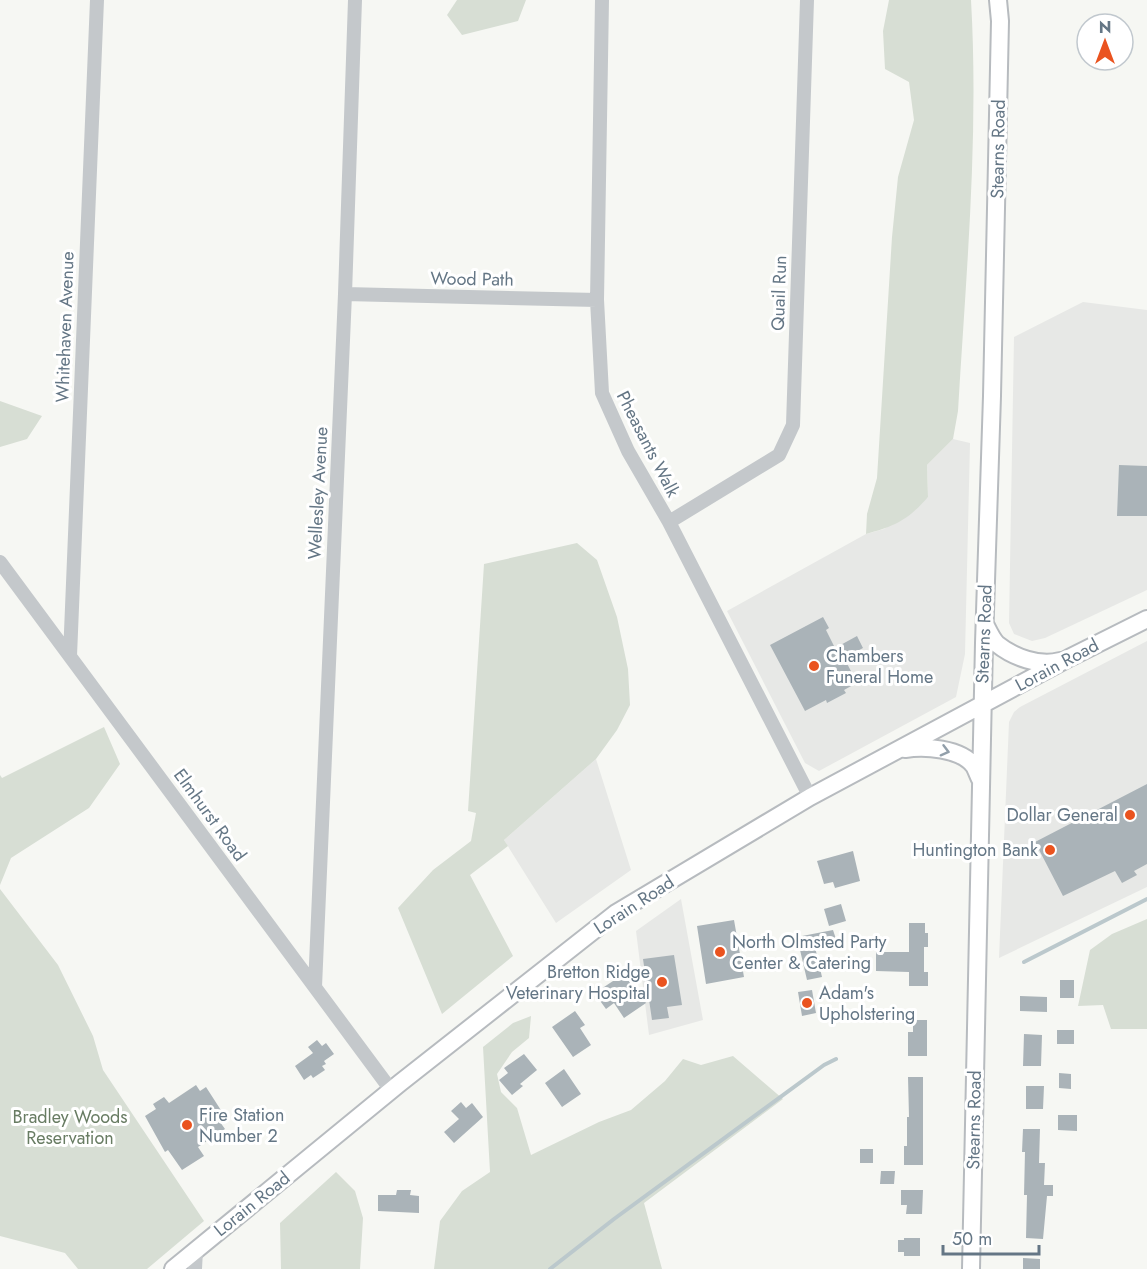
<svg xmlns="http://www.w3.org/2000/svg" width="1147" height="1269" viewBox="0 0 1147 1269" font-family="Jost,sans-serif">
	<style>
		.built { fill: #e7e8e6 }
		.green { fill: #d7ded4 }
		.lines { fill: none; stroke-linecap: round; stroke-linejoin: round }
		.stream { stroke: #bbc8cc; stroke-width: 4 }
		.building { fill: #aab3b8 }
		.major-casing { stroke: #b7bbbf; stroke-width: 20 }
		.minor { stroke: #c4c8cb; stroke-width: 14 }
		.major { stroke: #fff; stroke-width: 16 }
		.oneway { stroke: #929faa }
		.poi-dot { fill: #ea531f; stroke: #fff; stroke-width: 2 }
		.labels { text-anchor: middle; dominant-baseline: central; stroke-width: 6; stroke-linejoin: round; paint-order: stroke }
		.street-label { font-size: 18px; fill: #647685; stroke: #fff }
		.poi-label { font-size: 18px; fill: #647685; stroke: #fff; text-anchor: start }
		.park-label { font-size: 18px; fill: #687c63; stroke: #fff }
	</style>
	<rect width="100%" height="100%" fill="#f6f7f3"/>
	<path class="built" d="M1083 302 1147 310V590L1045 638 1032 641 1014 634 1009 623 1014 337Z
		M953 439 970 443 965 654 956 697 819 771 805 763 727 611 866 534 884 529 928 497 927 465Z
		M1147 641V887L999 958 1009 722 1014 712 1020 707Z
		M596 759 631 870 556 923 504 840Z
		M681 899 703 1020 649 1035 636 931Z"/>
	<path class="green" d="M457 0H526L518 21 462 35 447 15Z
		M889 0H971C979 137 966 275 958 411L953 439 927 465 928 497C908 520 895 526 866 534L867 514 877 478 892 237 898 177 914 120 909 82 885 69 883 31Z
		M0 401 42 416 27 439 0 447Z
		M577 543 597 560 617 617 628 669 630 705 617 730 596 759 504 840 508 846 470 875 513 956 442 1014 398 908 433 870 471 841 476 813 468 811 484 564Z
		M104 727 120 764 89 808 11 858 0 885V775L2 778Z
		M0 889 58 965 93 1036 103 1070 204 1221 147 1269H78L65 1253 0 1236Z
		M1147 919V1029H1111L1103 1005 1078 1006 1090 950 1112 934Z
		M531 1016 529 1038 512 1052 497 1074 501 1092 517 1108 531 1155 599 1122 631 1110 665 1081 683 1059 701 1065 733 1056 783 1099 644 1203 662 1269H434L440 1221 462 1191 490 1172 483 1047 513 1023Z
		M336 1172 355 1191 363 1218 360 1269H281L280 1223Z"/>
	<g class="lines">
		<path class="stream" d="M1024 962 1147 899
			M550 1269 614 1219 824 1065 836 1059"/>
	</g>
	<path class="building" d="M1119 465 1147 466V516H1117Z
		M823 617 829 628 826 630 835 648 857 636 863 648 844 658 852 673 848 675 853 685 844 690 846 693 827 703 826 700 805 711 770 645Z
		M1147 784V864L1134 871 1137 875 1122 883 1115 871 1063 896 1035 842Z
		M853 851 860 881 835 888 833 882 824 884 817 861Z
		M841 904 846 921 829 926 824 909Z
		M734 920 744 977 706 984 697 926Z
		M909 923H925V933H928V947H924V972H928V986H909V972L876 971V952H909Z
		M833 930 836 939 815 947 822 977 807 980 797 937Z
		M674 955 682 1005 667 1007 669 1018 652 1020 643 959Z
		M625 973 646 1003 624 1018 614 1003 606 1009 598 998 604 993 601 989Z
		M1060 980H1074V998H1060Z
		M812 990 816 1013 802 1016 798 992Z
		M1020 996 1047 997V1012L1020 1011Z
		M575 1011 585 1025 580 1028 591 1045 573 1057 552 1027Z
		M913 1020H927V1056H908V1032H913Z
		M1057 1030H1074V1044H1057Z
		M1024 1034 1042 1035 1041 1066H1023Z
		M317 1040 322 1046 326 1043 334 1054 324 1061 326 1064 322 1066 325 1070 313 1078 311 1075 304 1080 295 1066 313 1053 308 1047Z
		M524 1054 537 1070 520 1084 523 1086 512 1095 499 1080 508 1073 504 1068Z
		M564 1069 581 1094 562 1107 545 1083Z
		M1059 1073 1071 1074V1089L1059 1088Z
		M908 1077H923V1165H904V1146H907V1117H909Z
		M196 1085 200 1091 206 1087 226 1118 220 1122 225 1129 198 1147 204 1156 182 1170 168 1150 165 1152 145 1116 156 1109 153 1104 164 1097 169 1103Z
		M1026 1086H1044L1043 1109H1026Z
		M461 1102 466 1108 472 1103 483 1117 454 1143 444 1132 459 1119 451 1111Z
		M1058 1115H1077V1131L1058 1130Z
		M1023 1129H1040L1039 1163H1045L1044 1185H1053V1196H1047L1043 1239 1026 1238 1027 1195H1024L1025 1152H1022Z
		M860 1149H873V1163H860Z
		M881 1171H895L894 1184H880Z
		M397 1190H411L410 1195 419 1196V1213L378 1211V1195H396Z
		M901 1190H923L922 1214H906L907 1205H901Z
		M904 1238H920V1256H904V1252H898V1240H904Z
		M1023 1258 1040 1259V1269H1023Z"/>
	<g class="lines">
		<defs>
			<path id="major" d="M985 624C988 630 992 639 997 644 1013 657 1040 667 1060 661
				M905 749C924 746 961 748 974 766 976 769 978 775 980 779
				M173 1269 400 1083 616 913 810 797 1069 658 1147 619
				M971 1269 984 643 992 396 1000 21 998 0"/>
		</defs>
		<use href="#major" class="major-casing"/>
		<path class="minor" d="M602 0 597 300 602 393 628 451 669 522 810 797
			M345 294 597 300
			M669 522 779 455 793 425 807 0
			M0 562 391 1090
			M70 656 97 0
			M315 987 345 294 355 0
			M195 1269 196 1250"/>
		<use href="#major" class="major"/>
	</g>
	<defs><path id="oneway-chevron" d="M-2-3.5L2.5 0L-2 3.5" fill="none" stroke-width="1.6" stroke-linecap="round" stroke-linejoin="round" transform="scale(1.5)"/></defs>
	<use class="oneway" href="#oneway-chevron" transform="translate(945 751) rotate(15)"/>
	<g class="poi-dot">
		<circle cx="814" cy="666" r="6"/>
		<circle cx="1130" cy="815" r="6"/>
		<circle cx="1050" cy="850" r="6"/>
		<circle cx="720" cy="952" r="6"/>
		<circle cx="662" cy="982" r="6"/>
		<circle cx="807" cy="1003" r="6"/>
		<circle cx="187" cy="1125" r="6"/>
	</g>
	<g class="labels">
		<g class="street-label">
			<text transform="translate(998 149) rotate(-89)">Stearns Road</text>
			<text transform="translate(472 279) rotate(1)">Wood Path</text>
			<text transform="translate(779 293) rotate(-88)">Quail Run</text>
			<text transform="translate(65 327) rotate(-88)">Whitehaven Avenue</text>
			<text transform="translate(648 444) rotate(63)">Pheasants Walk</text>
			<text transform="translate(318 493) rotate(-87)">Wellesley Avenue</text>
			<text transform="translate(984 634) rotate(-88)">Stearns Road</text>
			<text transform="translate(1057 665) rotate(-28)">Lorain Road</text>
			<text transform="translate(210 815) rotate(54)">Elmhurst Road</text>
			<text transform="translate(634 905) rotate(-33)">Lorain Road</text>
			<text transform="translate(974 1120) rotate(-89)">Stearns Road</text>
			<text transform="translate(252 1204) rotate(-39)">Lorain Road</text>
		</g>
		<g class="poi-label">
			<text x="826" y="656">Chambers<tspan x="826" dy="21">Funeral Home</tspan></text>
			<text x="1118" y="815" text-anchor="end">Dollar General</text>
			<text x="1038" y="850" text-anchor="end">Huntington Bank</text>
			<text x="732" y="942">North Olmsted Party<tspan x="732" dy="21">Center &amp; Catering</tspan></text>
			<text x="650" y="972" text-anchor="end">Bretton Ridge<tspan x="650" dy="21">Veterinary Hospital</tspan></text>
			<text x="819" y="993">Adam's<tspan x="819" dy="21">Upholstering</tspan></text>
			<text x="199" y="1115">Fire Station<tspan x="199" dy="21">Number 2</tspan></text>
		</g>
		<g class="park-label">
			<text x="70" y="1117">Bradley Woods<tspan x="70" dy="21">Reservation</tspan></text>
		</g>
	</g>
	<g transform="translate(1105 42)"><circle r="28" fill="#ffffff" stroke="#c1c8ce" stroke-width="1.5"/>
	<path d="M0-4.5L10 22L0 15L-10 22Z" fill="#ea531f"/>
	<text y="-9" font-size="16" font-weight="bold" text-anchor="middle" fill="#647685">N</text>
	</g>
	<path d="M943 1245v9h96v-9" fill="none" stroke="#647685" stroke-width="3"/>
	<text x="952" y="1245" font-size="18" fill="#647685" stroke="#ffffff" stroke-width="4.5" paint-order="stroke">50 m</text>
</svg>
